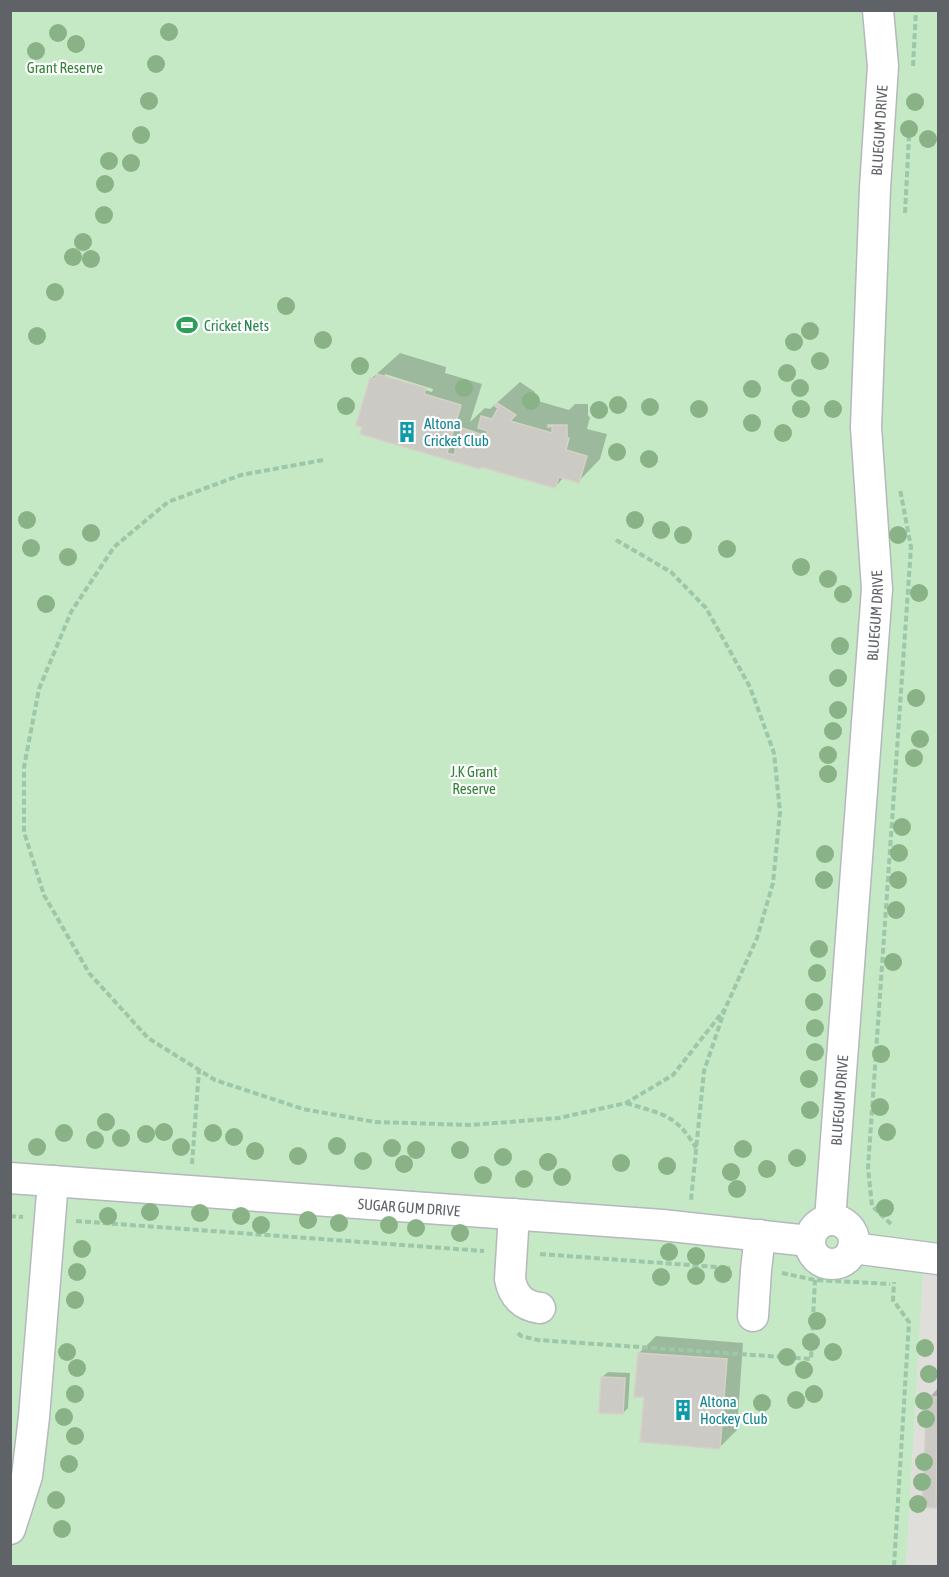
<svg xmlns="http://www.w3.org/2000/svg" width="949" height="1577" viewBox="0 0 949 1577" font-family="'Asap Condensed',sans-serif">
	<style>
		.industrial { fill: #e0deda }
		.green { fill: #c5e8c5 }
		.shadow { fill: #0003; fill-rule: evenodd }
		.building { fill: #cccac5; stroke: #d6d1c6; stroke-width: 1.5 }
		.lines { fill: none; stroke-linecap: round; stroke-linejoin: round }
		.minor-casing { stroke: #b5b8bc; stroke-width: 33 }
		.path { stroke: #9cc7a9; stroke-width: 4; stroke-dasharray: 6 3; stroke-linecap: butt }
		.minor { stroke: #fff; stroke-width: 30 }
		.tree { fill: #89b387 }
		.labels { text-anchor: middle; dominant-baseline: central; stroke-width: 4.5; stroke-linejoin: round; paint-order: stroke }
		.park-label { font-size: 15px; fill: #348238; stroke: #fff }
		.street-label { font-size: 15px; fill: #5f6368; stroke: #fff }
		.leisure-label { font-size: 15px; fill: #27864d; stroke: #fff; text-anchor: start }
		.culture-label { font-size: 15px; fill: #0d838f; stroke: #fff; text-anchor: start }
	</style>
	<rect width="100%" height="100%" fill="#f1efe8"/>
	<path class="industrial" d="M925 1243 938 1244V1566H906Z"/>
	<path class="green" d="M11 11H938V1244L925 1243 906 1566H11Z"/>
	<path class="shadow" d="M400 353 446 367 445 373 482 384 470 422 485 408 490 409 520 382 535 392 531 399 569 410 575 404H588V416L590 417 587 429 607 434 600 459 579 481 564 477 555 487 362 433 371 379ZM385 374 433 389 432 392 385 378Z
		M656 1336 743 1343 737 1430 720 1447 639 1353Z
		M608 1372 630 1373 628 1408 623 1413 602 1377Z
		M938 1388V1504L935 1507 929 1398Z"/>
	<path class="building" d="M377 374 426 388 424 394 461 405 447 453 454 455 462 428 486 436 488 431 478 428 481 416 492 419 498 408 495 406 497 403 516 415 510 421 552 433V426L548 427V425H567V438H569L566 450 587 456 579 483 559 477 555 488 481 467 480 469 360 434 362 427 356 425 370 378 375 379Z
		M638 1353 727 1359 720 1449 640 1442 644 1397H634Z
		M601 1377 625 1378 623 1414 599 1413Z
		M927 1397H938L936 1508 922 1507Z"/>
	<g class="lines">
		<defs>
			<g id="minor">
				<path id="s1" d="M10 1178 662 1225 809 1241"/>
				<path d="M514 1214 510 1279C513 1296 523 1306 540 1308"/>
				<path id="s2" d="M830 1220 877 589 866 427 875 188 883 66 878 10"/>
				<circle cx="832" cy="1242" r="22"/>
				<path d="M853 1248 938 1259"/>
				<path d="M753 1316 756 1270 760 1235"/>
				<path d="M10 1529 27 1476 34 1417 53 1181"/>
			</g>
		</defs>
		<use href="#minor" class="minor-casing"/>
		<path class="path" d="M913 66 916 10
			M905 213 909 136
			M323 460 241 475 168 502 114 547 71 612 39 689 24 767V832L44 895 89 973 148 1038 215 1080 303 1109 375 1122 471 1125 559 1118 626 1103 673 1075 725 1009
			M616 540 671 572 706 608 750 687 774 753 780 812 773 883 757 938 725 1009 704 1071 691 1200
			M626 1103C662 1114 676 1114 696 1148
			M192 1164 199 1070
			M10 1216 23 1217
			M76 1221 484 1251
			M891 1224 872 1206 868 1168 911 547 900 489
			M540 1254 730 1268
			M782 1273 815 1280 890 1284
			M518 1333 521 1336 538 1340 811 1359 815 1280
			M894 1566 909 1322 893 1300 894 1282"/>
		<use href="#minor" class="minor"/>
	</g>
	<g class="tree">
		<circle cx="169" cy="32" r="9"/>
		<circle cx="58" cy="33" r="9"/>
		<circle cx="76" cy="44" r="9"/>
		<circle cx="36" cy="51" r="9"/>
		<circle cx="156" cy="64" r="9"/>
		<circle cx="149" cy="101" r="9"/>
		<circle cx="915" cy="102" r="9"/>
		<circle cx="909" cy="129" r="9"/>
		<circle cx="141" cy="135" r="9"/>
		<circle cx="928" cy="139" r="9"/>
		<circle cx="109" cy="161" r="9"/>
		<circle cx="131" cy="163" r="9"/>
		<circle cx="105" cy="184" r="9"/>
		<circle cx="104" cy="215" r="9"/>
		<circle cx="83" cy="242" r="9"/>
		<circle cx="73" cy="257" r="9"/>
		<circle cx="91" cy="259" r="9"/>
		<circle cx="55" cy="292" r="9"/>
		<circle cx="286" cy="306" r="9"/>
		<circle cx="810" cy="331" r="9"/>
		<circle cx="37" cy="336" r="9"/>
		<circle cx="323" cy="340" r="9"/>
		<circle cx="794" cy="342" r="9"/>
		<circle cx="820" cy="361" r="9"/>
		<circle cx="360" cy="366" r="9"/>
		<circle cx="787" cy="373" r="9"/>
		<circle cx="464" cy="388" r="9"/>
		<circle cx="800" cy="388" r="9"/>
		<circle cx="752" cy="389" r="9"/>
		<circle cx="531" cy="401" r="9"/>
		<circle cx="618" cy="405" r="9"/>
		<circle cx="346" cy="406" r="9"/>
		<circle cx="650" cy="407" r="9"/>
		<circle cx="699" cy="409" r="9"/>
		<circle cx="801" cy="409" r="9"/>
		<circle cx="833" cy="409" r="9"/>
		<circle cx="599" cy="410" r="9"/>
		<circle cx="752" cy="423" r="9"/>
		<circle cx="783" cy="433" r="9"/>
		<circle cx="617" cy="452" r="9"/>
		<circle cx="649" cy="459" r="9"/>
		<circle cx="27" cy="520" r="9"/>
		<circle cx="635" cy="520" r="9"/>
		<circle cx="661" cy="530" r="9"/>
		<circle cx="91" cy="533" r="9"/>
		<circle cx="683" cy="535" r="9"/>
		<circle cx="898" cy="535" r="9"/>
		<circle cx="31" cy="548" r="9"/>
		<circle cx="727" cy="549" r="9"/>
		<circle cx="68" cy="557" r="9"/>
		<circle cx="801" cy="567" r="9"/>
		<circle cx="828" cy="579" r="9"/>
		<circle cx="919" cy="593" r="9"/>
		<circle cx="843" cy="594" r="9"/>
		<circle cx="46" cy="604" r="9"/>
		<circle cx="840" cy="646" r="9"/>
		<circle cx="838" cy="678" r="9"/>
		<circle cx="916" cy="698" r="9"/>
		<circle cx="838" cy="710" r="9"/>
		<circle cx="833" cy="731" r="9"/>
		<circle cx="920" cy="739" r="9"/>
		<circle cx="828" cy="755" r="9"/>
		<circle cx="914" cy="758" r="9"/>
		<circle cx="828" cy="774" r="9"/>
		<circle cx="902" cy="827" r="9"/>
		<circle cx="899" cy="853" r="9"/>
		<circle cx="825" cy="854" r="9"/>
		<circle cx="824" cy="880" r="9"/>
		<circle cx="898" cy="880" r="9"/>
		<circle cx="896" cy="910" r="9"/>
		<circle cx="819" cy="949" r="9"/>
		<circle cx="893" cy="962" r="9"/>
		<circle cx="817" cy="973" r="9"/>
		<circle cx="814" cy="1002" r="9"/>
		<circle cx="815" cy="1028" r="9"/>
		<circle cx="815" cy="1052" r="9"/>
		<circle cx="881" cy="1054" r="9"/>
		<circle cx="809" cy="1079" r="9"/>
		<circle cx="880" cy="1107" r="9"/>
		<circle cx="810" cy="1110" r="9"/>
		<circle cx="106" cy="1122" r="9"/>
		<circle cx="164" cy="1132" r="9"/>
		<circle cx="887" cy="1132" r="9"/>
		<circle cx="64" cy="1133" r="9"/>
		<circle cx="213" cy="1133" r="9"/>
		<circle cx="146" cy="1134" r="9"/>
		<circle cx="234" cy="1137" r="9"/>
		<circle cx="121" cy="1138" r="9"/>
		<circle cx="95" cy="1140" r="9"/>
		<circle cx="337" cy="1146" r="9"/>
		<circle cx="37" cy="1147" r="9"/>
		<circle cx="181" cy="1147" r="9"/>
		<circle cx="392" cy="1148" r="9"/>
		<circle cx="743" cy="1149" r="9"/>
		<circle cx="416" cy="1150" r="9"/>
		<circle cx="460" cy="1150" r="9"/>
		<circle cx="255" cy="1151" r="9"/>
		<circle cx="298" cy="1156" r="9"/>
		<circle cx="503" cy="1157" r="9"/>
		<circle cx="797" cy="1158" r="9"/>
		<circle cx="363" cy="1161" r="9"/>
		<circle cx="548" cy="1162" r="9"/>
		<circle cx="621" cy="1163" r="9"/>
		<circle cx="404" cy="1164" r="9"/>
		<circle cx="667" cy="1166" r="9"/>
		<circle cx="767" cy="1169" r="9"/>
		<circle cx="731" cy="1172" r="9"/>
		<circle cx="483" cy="1175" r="9"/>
		<circle cx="562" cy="1177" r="9"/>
		<circle cx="524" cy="1179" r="9"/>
		<circle cx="737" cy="1189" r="9"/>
		<circle cx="885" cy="1208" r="9"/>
		<circle cx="150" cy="1212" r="9"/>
		<circle cx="200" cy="1213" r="9"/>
		<circle cx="108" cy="1216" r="9"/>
		<circle cx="241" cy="1216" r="9"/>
		<circle cx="308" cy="1220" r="9"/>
		<circle cx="339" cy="1223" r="9"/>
		<circle cx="261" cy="1225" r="9"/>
		<circle cx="389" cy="1225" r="9"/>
		<circle cx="416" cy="1228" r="9"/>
		<circle cx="460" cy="1233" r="9"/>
		<circle cx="82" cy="1249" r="9"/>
		<circle cx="669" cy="1252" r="9"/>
		<circle cx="696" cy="1256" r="9"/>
		<circle cx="77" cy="1272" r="9"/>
		<circle cx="723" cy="1274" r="9"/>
		<circle cx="696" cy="1276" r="9"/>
		<circle cx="661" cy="1277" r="9"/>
		<circle cx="75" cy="1300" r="9"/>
		<circle cx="817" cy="1321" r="9"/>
		<circle cx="811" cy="1342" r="9"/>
		<circle cx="925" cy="1348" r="9"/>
		<circle cx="67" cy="1352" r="9"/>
		<circle cx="833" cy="1352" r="9"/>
		<circle cx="787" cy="1357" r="9"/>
		<circle cx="77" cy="1368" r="9"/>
		<circle cx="804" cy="1370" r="9"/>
		<circle cx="929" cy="1374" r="9"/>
		<circle cx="75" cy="1394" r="9"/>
		<circle cx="814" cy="1394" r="9"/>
		<circle cx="796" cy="1400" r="9"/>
		<circle cx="924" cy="1401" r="9"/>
		<circle cx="762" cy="1403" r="9"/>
		<circle cx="64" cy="1417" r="9"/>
		<circle cx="926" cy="1419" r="9"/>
		<circle cx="75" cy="1436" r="9"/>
		<circle cx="924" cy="1462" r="9"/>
		<circle cx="69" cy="1464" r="9"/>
		<circle cx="922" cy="1482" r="9"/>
		<circle cx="56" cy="1500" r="9"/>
		<circle cx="918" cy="1504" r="9"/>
		<circle cx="62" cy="1529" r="9"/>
	</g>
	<defs>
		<symbol id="stadium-bare" viewBox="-9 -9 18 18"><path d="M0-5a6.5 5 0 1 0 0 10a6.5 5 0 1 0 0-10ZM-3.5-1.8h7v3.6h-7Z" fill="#2e9e5b" stroke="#fff" stroke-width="2.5" paint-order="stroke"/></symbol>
		<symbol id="building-bare" viewBox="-9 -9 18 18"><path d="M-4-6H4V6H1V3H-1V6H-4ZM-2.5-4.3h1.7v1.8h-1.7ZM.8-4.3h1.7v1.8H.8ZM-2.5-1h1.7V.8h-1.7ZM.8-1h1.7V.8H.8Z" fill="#0f9aa8" stroke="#fff" stroke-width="2.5" paint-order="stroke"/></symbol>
	</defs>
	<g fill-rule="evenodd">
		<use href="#stadium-bare" x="172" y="310" width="30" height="30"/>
		<use href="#building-bare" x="392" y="417" width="30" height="30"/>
		<use href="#building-bare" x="668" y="1395" width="30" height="30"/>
	</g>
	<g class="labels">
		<g class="park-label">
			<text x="65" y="67">Grant Reserve</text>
			<text x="474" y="771">J.K Grant<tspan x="474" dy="17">Reserve</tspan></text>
		</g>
		<g class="street-label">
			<text stroke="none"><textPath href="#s2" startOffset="1092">BLUEGUM DRIVE</textPath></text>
			<text stroke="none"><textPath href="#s2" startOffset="606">BLUEGUM DRIVE</textPath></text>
			<text stroke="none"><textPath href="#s2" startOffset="120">BLUEGUM DRIVE</textPath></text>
			<text stroke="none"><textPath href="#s1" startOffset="400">SUGAR GUM DRIVE</textPath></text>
		</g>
		<g class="leisure-label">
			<text x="204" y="325">Cricket Nets</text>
		</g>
		<g class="culture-label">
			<text x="424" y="423">Altona<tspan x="424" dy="17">Cricket Club</tspan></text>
			<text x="700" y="1401">Altona<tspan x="700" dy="17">Hockey Club</tspan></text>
		</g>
	</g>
	<rect width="949" height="1577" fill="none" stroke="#5f6368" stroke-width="24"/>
</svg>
